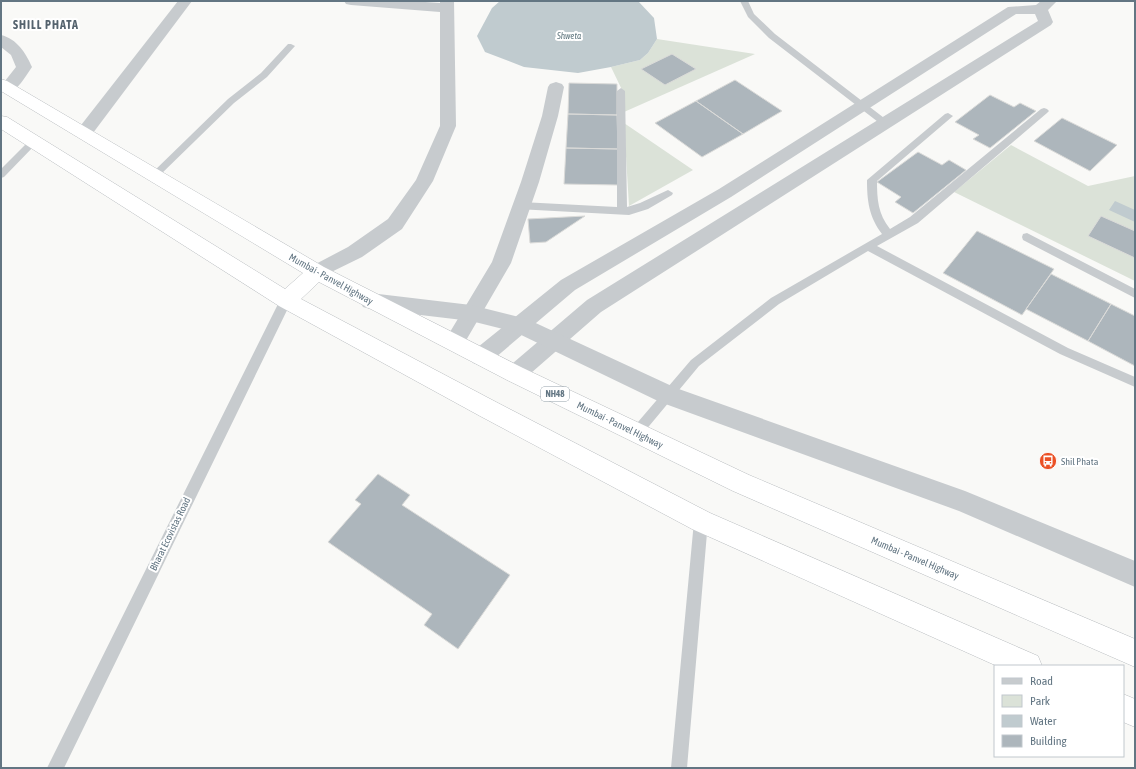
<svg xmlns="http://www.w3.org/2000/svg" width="1136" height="769" viewBox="0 0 1136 769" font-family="'Asap Condensed',sans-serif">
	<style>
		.green { fill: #dbe2d8 }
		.water { fill: #c0cbcf }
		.building { fill: #adb6bc; stroke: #dbdbd9 }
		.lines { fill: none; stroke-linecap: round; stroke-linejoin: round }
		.trunk-casing { stroke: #b9bdc0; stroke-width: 1 }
		.service { fill: #c7cbce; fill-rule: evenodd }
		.minor { fill: #c7cbce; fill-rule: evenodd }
		.tertiary { fill: #c7cbce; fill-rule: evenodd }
		.trunk { fill: #fff; fill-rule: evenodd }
		.labels { text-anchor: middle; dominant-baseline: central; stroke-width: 4; stroke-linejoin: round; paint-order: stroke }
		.far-water-label { font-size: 9px; font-style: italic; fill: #5e757d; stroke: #fff }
		.shield { fill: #fff; stroke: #929fa8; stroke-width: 1 }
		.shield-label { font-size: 9px; font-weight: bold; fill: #637683 }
		.street-label { font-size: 10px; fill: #637683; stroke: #fff }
		.poi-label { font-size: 10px; fill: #637683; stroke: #fff; text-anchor: start }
		.far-district-label { font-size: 12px; font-weight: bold; letter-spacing: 1px; fill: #55636e; stroke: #fff }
	</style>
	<rect width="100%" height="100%" fill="#f9f9f7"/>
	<path class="green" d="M657 39 755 54 624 112V94L611 67 640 60 648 53Z
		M624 123 693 170 629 206Z
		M1011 145 1088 186 1135 176V281L954 192Z"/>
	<path class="water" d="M500 1H638L654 18 657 39 648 53 640 60 611 67 578 73 524 67 485 52 477 36 492 8Z
		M1115 201 1135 210V222L1109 210Z"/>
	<path class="building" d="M672 54 696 69 665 85 641 69Z
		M735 80 782 111 743 134 696 101Z
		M569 83 617 84V115L568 114Z
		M990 95 1014 107 1020 103 1036 111 990 148 973 139 979 135 955 122Z
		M696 101 743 134 702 157 655 123Z
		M568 114 617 115 618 149 566 148Z
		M1062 118 1117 145 1090 171 1034 141Z
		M566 148 618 149V185L564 184Z
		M918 152 942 165 949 160 966 170 913 213 895 202 901 197 877 182Z
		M585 216 546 242 530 243 528 219Z
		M1101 216 1135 231V258L1088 236Z
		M977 231 1054 269 1022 315 943 273Z
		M1051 274 1111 304 1088 341 1026 309Z
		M1111 304 1135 316V366L1088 341Z
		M378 474 410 495 402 505 510 575 458 649 424 625 432 614 328 542 361 504 355 500Z"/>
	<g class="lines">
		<defs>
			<path id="trunk" d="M1 79 7 81 324 267 523 368 749 475 1135 639V667L733 491 507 380 319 282 301 299 496 402 710 513 1038 656 1042 666H997L692 529 480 416 279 306 1 129V116L7 117 285 289 303 273 1 91Z
				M1123 694 1135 699V727L1123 722Z"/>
		</defs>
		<use href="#trunk" class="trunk-casing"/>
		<path class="service" d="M740 1H748L754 14 775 34 888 121 890 123 888 125H882L769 38 748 17Z
			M288 44H291L295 46 267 77 234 103 158 177H152L150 175 152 173 228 99 261 73Z
			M621 88 625 91 627 207 640 203 668 190 673 193 672 195 648 209 629 215 517 209 516 206 521 202 617 207V91Z
			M1044 108 1047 109 1049 111 1047 113 918 223 877 246 1068 348 1135 377V387L1060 354 868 251 779 304 699 366 640 437 636 438 632 437 630 433 632 429 691 360 771 298 882 234C869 217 867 201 867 180L945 114 948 113 953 116 877 181C877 199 878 214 890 229L910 217 1041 109Z
			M33 139 38 142 36 144 4 177 1 178V169L30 140Z
			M1027 233 1135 289V298L1023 240 1022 237 1023 234Z
			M286 296 290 297 292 300 64 768H47L280 300 282 297Z
			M701 515 706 517 708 521 687 768H671L694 521 696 517Z"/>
		<path class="minor" d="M178 1H192L90 137 84 138 78 137 76 133 78 129Z
			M344 1H411L440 3V1H454L456 126 433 181 402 229 362 257 317 279 310 277 307 272 310 267 348 247 388 219 416 180 440 126V12L351 5 346 4Z
			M1041 1H1057L1048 10 1053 22 1051 25 601 312 523 380 515 383 507 380 504 374 507 368 587 300 1038 21 1035 14H1016L731 197 575 290 489 363 481 366 473 363 470 357 473 351 561 280 719 189 1008 7 1036 5Z
			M556 82 562 84 564 87 558 116 539 182 511 263 461 349 454 352 447 349 443 343 447 337 492 262 521 182 542 116 548 87 550 84Z"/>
		<path class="tertiary" d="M1 35C17 39 26 53 32 67 24 78 17 95 2 91L1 86 16 67 11 55 1 47Z
			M370 293 471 305 527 319 676 388 965 491 1135 561V587L959 511 660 402 515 332 471 321 370 309 363 307 360 301 363 295Z"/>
		<use href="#trunk" class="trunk"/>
	</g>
	<defs>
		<symbol id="bus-disc" viewBox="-11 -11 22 22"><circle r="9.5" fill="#eb5126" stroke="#fff"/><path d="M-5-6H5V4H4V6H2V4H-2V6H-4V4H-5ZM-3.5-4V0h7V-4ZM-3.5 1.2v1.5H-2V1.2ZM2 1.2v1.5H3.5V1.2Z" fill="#fff"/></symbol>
	</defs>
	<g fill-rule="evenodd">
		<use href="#bus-disc" x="1038" y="451" width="20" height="20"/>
	</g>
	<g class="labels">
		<g class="far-water-label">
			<text x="569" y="36">Shweta</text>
		</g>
		<rect class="shield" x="541" y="387" width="28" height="14" rx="3"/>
		<g class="shield-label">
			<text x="555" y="394">NH48</text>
		</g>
		<g class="street-label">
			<text transform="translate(331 279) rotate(29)">Mumbai - Panvel Highway</text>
			<text transform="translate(620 425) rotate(26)">Mumbai - Panvel Highway</text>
			<text transform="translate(170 534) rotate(-64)">Bharat Ecovistas Road</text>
			<text transform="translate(915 558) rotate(23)">Mumbai - Panvel Highway</text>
		</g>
		<g class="poi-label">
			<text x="1061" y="461">Shil Phata</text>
		</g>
		<g class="far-district-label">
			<text x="46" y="25">SHILL PHATA</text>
		</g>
	</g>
	<rect width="1136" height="769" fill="none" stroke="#637683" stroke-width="4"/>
	<rect x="994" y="665" width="130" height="92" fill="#ffffff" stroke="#c1c8cd"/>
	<rect x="1002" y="678" width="20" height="6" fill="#c7cbce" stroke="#c1c8cd"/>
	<text x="1030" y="685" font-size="12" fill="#637683">Road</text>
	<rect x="1002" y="695" width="20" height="12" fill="#dbe2d8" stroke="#c1c8cd"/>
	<text x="1030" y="705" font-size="12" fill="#637683">Park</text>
	<rect x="1002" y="715" width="20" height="12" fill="#c0cbcf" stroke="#c1c8cd"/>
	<text x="1030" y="725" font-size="12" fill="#637683">Water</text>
	<rect x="1002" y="735" width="20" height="12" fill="#adb6bc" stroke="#c1c8cd"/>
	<text x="1030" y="745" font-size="12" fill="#637683">Building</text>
</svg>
